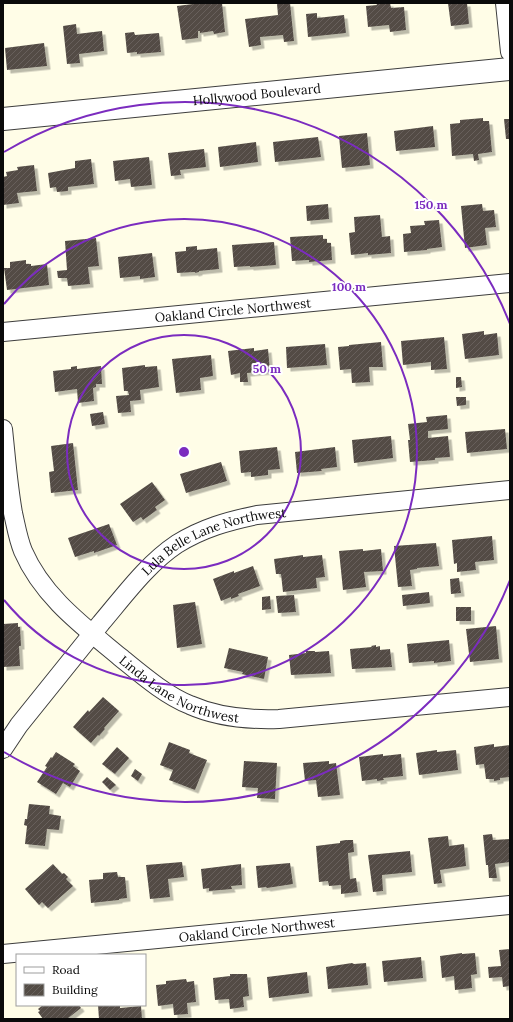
<svg xmlns="http://www.w3.org/2000/svg" width="513" height="1022" viewBox="0 0 513 1022" font-family="Lora,serif">
	<style>
		.building { fill: url(#building-hatch); filter: url(#shadow) }
		.lines { fill: none; stroke-linecap: round; stroke-linejoin: round }
		.minor-casing { stroke: #3d3d3d; stroke-width: 20 }
		.tertiary-casing { stroke: #3d3d3d; stroke-width: 24 }
		.minor { stroke: #fff; stroke-width: 18 }
		.tertiary { stroke: #fff; stroke-width: 22 }
		.ring { fill: none; stroke: #7b2cbf; stroke-width: 2 }
		.labels { text-anchor: middle; dominant-baseline: central; stroke-width: 4; stroke-linejoin: round; paint-order: stroke }
		.street-label { font-size: 13px; fill: #0a0a0a; stroke: #fff }
		.centre { fill: #7b2cbf; stroke: #fff; stroke-width: 2 }
		.ring-label { font-size: 12px; text-anchor: middle; font-weight: bold; fill: #7b2cbf; stroke: #fff; stroke-width: 4; stroke-linejoin: round; paint-order: stroke }
	</style>
	<defs>
		<pattern id="building-hatch" width="6" height="6" patternUnits="userSpaceOnUse"><rect width="6" height="6" fill="#534c45"/><path d="M-1 1l2-2M0 6l6-6M5 7l2-2" fill="none" stroke="#67615c"/></pattern>
		<filter id="shadow"><feDropShadow dx="3.5" dy="3.5" stdDeviation="0" flood-color="#0004"/></filter>
	</defs>
	<rect width="100%" height="100%" fill="#fffde7"/>
	<path class="building" d="M201 3H222L225 32 214 34 213 31 200 33V31H198V38L182 40 177 6Z
		M290 3 294 41 284 42 283 35 260 37 261 45 249 47 245 19 278 15 277 4Z
		M376 3H390L391 8 404 7 406 30 390 32 389 25 368 27 366 6 377 5Z
		M448 3H467L469 24 451 26Z
		M317 13V18L344 15 346 33 308 37 306 14Z
		M76 24 77 34 102 31 104 51 79 54 80 63 67 64 63 26Z
		M134 32 135 35 159 33 161 52 137 54V52L127 53 125 33Z
		M44 43 47 66 7 70 5 48Z
		M483 118V121H489L492 152 478 154 479 160 474 161 473 154 452 156 450 124 460 123V120Z
		M504 119H510V139H506Z
		M433 126 435 147 396 151 394 131Z
		M367 133 370 165 342 168 339 136Z
		M318 137 321 157 275 162 273 142Z
		M256 142 258 162 220 167 218 147Z
		M204 149 206 167 180 170 181 175 171 176 168 153Z
		M149 157 152 185 131 187 130 179 115 181 113 161Z
		M91 159 94 184 68 187V191L57 192 56 187 50 188 48 173 75 168V161Z
		M34 165 37 191 17 193 19 203 3 205V177L7 176 6 172 18 170 17 167Z
		M328 204 329 219 307 221 306 206Z
		M482 204 483 211 494 210 496 227 485 228 487 245 465 248 461 206Z
		M380 215 382 237 390 236 391 253 368 255V253L351 255 349 233 355 232 354 217Z
		M439 220 442 247 427 249V250L404 252 403 234 411 233 410 226 425 225 424 221Z
		M323 235V239H327V243H331L332 260 309 262V260L292 261 290 237Z
		M96 238 99 266 88 267 90 284 68 286 67 278H58L57 271 67 270 65 241Z
		M274 242 276 265 250 267V266L234 267 232 245Z
		M197 246V250L217 248 219 269 199 271V272L195 273V272L177 273 175 252 186 251V247Z
		M152 253 155 277 140 279V276L120 278 118 257Z
		M26 260V264H31V266L47 264 49 285 7 290 4 268H10V262Z
		M484 331V335L497 333 499 355 465 359 462 334Z
		M444 337 447 369 431 370V362L403 365 401 341Z
		M381 342 383 367H369L370 382 352 383 351 369 340 370 338 347 349 346V345Z
		M325 344 327 365 287 368 286 347Z
		M254 348V351L268 349 270 371 247 373 248 382H240V373L231 375 228 351Z
		M211 355 213 376 200 378 201 390 176 393 172 359Z
		M145 365V367L157 366 159 387 140 390 141 400 130 401 131 412 118 413 116 396 129 395 128 391H124L122 368Z
		M77 366V369L101 366 102 384H96V387L93 388 94 401 78 403 77 389 55 392 53 371 71 369V367Z
		M456 377H461L462 387 456 388Z
		M456 397H466V405L457 406Z
		M103 412 105 424 92 426 90 414Z
		M447 415 448 429 428 431V438L448 436 450 457 435 458V460L410 462 408 440H410L408 424 427 422 426 417Z
		M505 429 507 449 467 453 465 432Z
		M391 436 393 458 354 463 352 440Z
		M73 443 78 490 51 493 49 472 54 471 51 446Z
		M277 447 280 469 268 470V475L251 477V472L241 473 239 451Z
		M335 447 337 467 321 469 322 471 297 473 295 452Z
		M221 462 227 481 186 493 180 474Z
		M152 482 165 500 155 507 157 510 143 520 141 517 133 522 120 504Z
		M109 524 117 545 94 553V551L75 557 68 538Z
		M492 536 494 560 475 562 476 570 457 572V563L454 564 452 540Z
		M436 543 439 566 417 568V569L410 570 412 586 398 587 394 546Z
		M363 549V551L381 549 383 571 364 572 366 587 343 590 339 551Z
		M303 555V557L322 555 325 577 316 578 317 588 283 592 281 574H276L274 559Z
		M253 566 260 586 238 594 239 596 231 599V597L221 601 213 579 234 571V573Z
		M459 578 461 593 451 594 450 579Z
		M429 592 430 603 403 606 402 595Z
		M294 595 296 612 278 613 276 596Z
		M270 596 271 609 262 610V597Z
		M195 602 202 644 177 648 173 605Z
		M456 607H471V621H456Z
		M18 623V627H20L21 646H19L20 666 3 667V624Z
		M496 626 499 659 470 662 466 629Z
		M449 640 451 661 434 663V661L409 663 407 644Z
		M376 645V647L380 646V650L390 649 392 667 352 669 350 649 372 647 371 646Z
		M229 648 268 657 264 679 242 674 243 672 224 668Z
		M306 651H315V652L329 651 331 673 291 675 289 655 306 653Z
		M103 697 119 711 104 728 105 729 99 736 98 735 91 743 73 727 88 710 89 712Z
		M169 742 190 750 189 753 207 760 195 790 169 780 173 770 160 765Z
		M494 744V747L510 745V777L500 778V780L494 781V779H486L484 764 476 765 474 747Z
		M117 747 129 758 115 774 102 764Z
		M437 750V752L456 750 458 770 419 775 416 753Z
		M56 752 75 764 73 766 80 771 70 787 63 783 56 794 37 782 47 767 45 766 51 757 52 758Z
		M383 754V756L401 754 403 776 383 778 384 780 377 781V779L362 781 359 757Z
		M244 761 277 763 275 799 257 798 258 788 242 787Z
		M329 761V764L336 763 340 795 318 797 316 780 305 781 303 763Z
		M135 769 142 774 138 781 131 776Z
		M107 777 116 785 110 790 102 782Z
		M29 804 50 806 49 814 61 816 59 830 47 829 45 846 25 844 27 826 24 825 25 819H27Z
		M492 834 493 840 510 839V862L495 864 497 878H489L488 865H486L483 835Z
		M448 836 449 846 464 844 466 866 440 870 442 883 434 884 428 838Z
		M346 840H353L354 852 348 853 350 879 356 878 358 892 341 894V885L329 886 328 881 319 882 316 846 340 843V841Z
		M410 851 412 872 382 875 383 891 373 892 368 855Z
		M182 862 184 877 168 879 170 897 150 899 146 865Z
		M290 863 293 884 267 888 266 887 258 888 256 866Z
		M53 864 62 874 64 873 68 877 66 879 73 886 48 908 42 902 39 905 25 889Z
		M241 864 242 885 231 886 232 889 209 891V888L203 889 201 869Z
		M117 872 118 877H125L127 898 119 899V900L91 903 89 880 103 879V873Z
		M510 949V986L503 987 502 977 489 978 488 967 501 966 499 950Z
		M462 953V954L475 953 477 974 471 975 472 988 455 990 454 976 442 978 440 956Z
		M421 957 423 978 384 982 382 961Z
		M352 963 354 964 366 963 368 985 328 989 326 967Z
		M307 972 309 993 269 998 267 977Z
		M230 974H247L249 996 243 997 244 1007 230 1009 229 999 215 1000 213 978 230 976Z
		M186 979 187 982 194 981 196 1002 187 1003 188 1014 174 1015 173 1004 158 1006 156 985 166 984V981Z
		M43 1005H79L81 1008 67 1019H43L38 1012 40 1011 38 1009Z
		M98 1005H120V1008L141 1006 142 1019H99Z"/>
	<g class="lines">
		<defs>
			<g id="minor">
				<path d="M505 3 510 52"/>
				<path id="s1" d="M3 332 510 283"/>
				<path id="s2" d="M3 429C6 457 8 485 13 513 16 526 18 539 23 551 43 597 83 626 120 657 141 674 165 695 190 705 217 717 250 720 279 719L510 697"/>
				<path id="s3" d="M3 749 19 725C46 691 74 657 101 623 124 596 147 564 177 544 203 528 228 521 257 515L510 490"/>
				<path id="s4" d="M3 954 510 905"/>
			</g>
			<g id="tertiary">
				<path id="s5" d="M3 119 510 69"/>
			</g>
		</defs>
		<use href="#minor" class="minor-casing"/>
		<use href="#tertiary" class="tertiary-casing"/>
		<use href="#minor" class="minor"/>
		<use href="#tertiary" class="tertiary"/>
	</g>
	<g class="ring">
		<circle cx="184" cy="452" r="117"/>
		<path d="M4 304A233 233 0 1 1 4 600"/>
		<path d="M510 580A350 350 0 0 1 4 752M4 152A350 350 0 0 1 510 324"/>
	</g>
	<g class="labels">
		<g class="street-label">
			<text stroke="none"><textPath href="#s5" startOffset="255">Hollywood Boulevard</textPath></text>
			<text stroke="none"><textPath href="#s1" startOffset="231">Oakland Circle Northwest</textPath></text>
			<text stroke="none"><textPath href="#s3" startOffset="305">Lula Belle Lane Northwest</textPath></text>
			<text stroke="none"><textPath href="#s2" startOffset="338">Linda Lane Northwest</textPath></text>
			<text stroke="none"><textPath href="#s4" startOffset="255">Oakland Circle Northwest</textPath></text>
		</g>
	</g>
	<circle cx="184" cy="452" r="6" class="centre"/>
	<g class="ring-label">
		<text x="431" y="209">150 m</text>
		<text x="349" y="291">100 m</text>
		<text x="267" y="373">50 m</text>
	</g>
	<rect width="513" height="1022" fill="none" stroke="#0a0a0a" stroke-width="8"/>
	<rect x="16" y="954" width="130" height="52" fill="#ffffff" stroke="#9d9d9d"/>
	<rect x="24" y="967" width="20" height="6" fill="#ffffff" stroke="#9d9d9d"/>
	<text x="52" y="974" font-size="12" fill="#0a0a0a">Road</text>
	<rect x="24" y="984" width="20" height="12" fill="url(#building-hatch)" stroke="#9d9d9d"/>
	<text x="52" y="994" font-size="12" fill="#0a0a0a">Building</text>
</svg>
